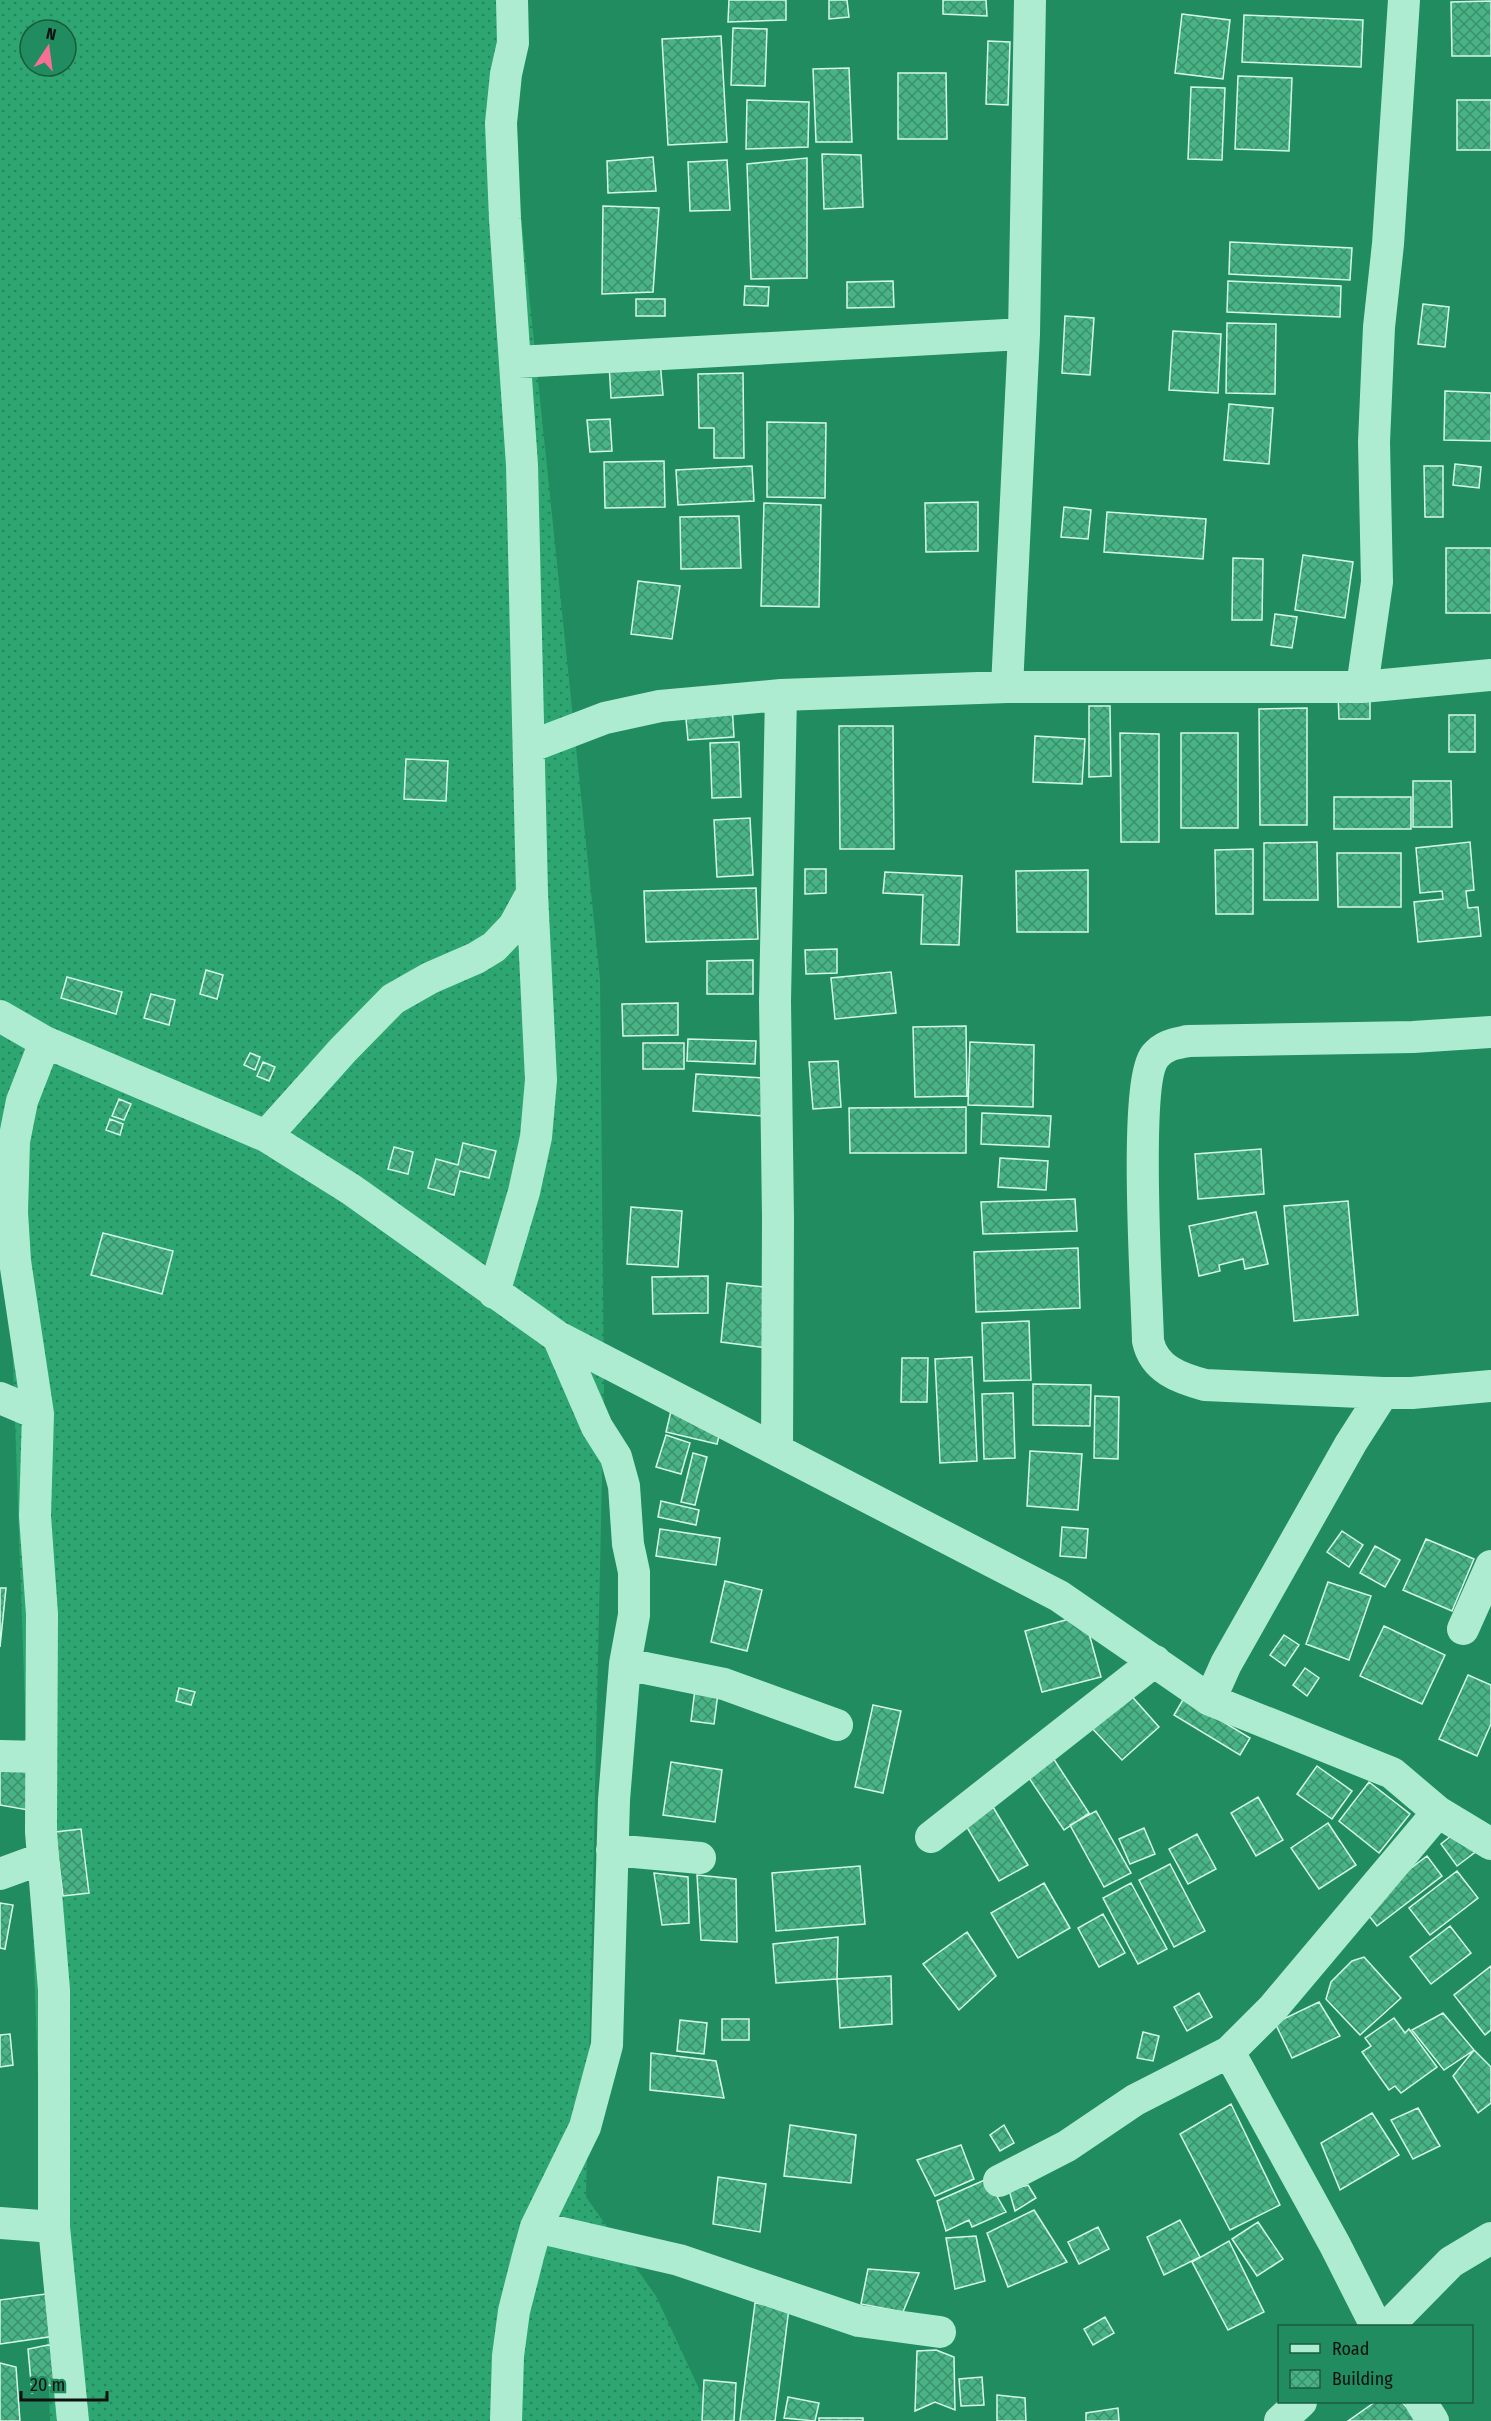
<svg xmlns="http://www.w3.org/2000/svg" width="1491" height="2421" viewBox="0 0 1491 2421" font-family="'Fira Sans Condensed',sans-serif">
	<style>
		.grass { fill: url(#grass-dots); fill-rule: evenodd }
		.building { fill: url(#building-cross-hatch); stroke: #d3f9e8; stroke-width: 1.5 }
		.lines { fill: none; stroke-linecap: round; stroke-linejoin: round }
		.minor { stroke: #aeecd1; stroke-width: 32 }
	</style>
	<defs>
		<pattern id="grass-dots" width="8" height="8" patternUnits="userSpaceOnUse" patternTransform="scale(1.5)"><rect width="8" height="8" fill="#2da672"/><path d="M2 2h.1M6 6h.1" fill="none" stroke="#25865c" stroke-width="1.8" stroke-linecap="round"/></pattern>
		<pattern id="building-cross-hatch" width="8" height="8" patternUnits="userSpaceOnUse" patternTransform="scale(1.5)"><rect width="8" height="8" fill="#49b386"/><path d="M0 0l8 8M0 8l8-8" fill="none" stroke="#3b906c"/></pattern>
	</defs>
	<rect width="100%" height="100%" fill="#208c5f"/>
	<path class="grass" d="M0 0H514L517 177 600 979 604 1388 586 2197 656 2296 714 2421H50L11 1307 0 1162ZM30 30H66V66H30Z"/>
	<path class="building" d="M729 0H786V20L728 22Z
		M829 0H847L849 17 829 19Z
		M943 0H986L987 16 943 14Z
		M1491 1V56H1452L1451 2Z
		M1182 14 1230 20 1223 79 1175 73Z
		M1244 15 1363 20 1361 67 1242 62Z
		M733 28 767 29 765 86 731 85Z
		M721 36 727 142 668 145 662 39Z
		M988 41 1010 42 1008 105 986 104Z
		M849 68 852 142H816L813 69Z
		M898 73H946L947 139H898Z
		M1238 76 1292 78 1289 151 1235 149Z
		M1191 87 1225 88 1222 160 1188 159Z
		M747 100 809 102 808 147 746 149Z
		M1457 100H1491V150H1457Z
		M822 154 861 155 863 207 824 209Z
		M653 157 656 191 608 193 607 161Z
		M807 158V278L751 279 747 164Z
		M727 160 730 210 690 211 688 162Z
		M603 206 659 208 653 292 602 294Z
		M1230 242 1352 248 1350 280 1229 274Z
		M893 281 894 307 847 308V282Z
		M1228 281 1341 286 1340 317 1227 312Z
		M745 286 769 287 768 306 744 305Z
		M636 299H665V316H636Z
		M1423 304 1449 307 1445 347 1418 344Z
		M1065 316 1094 318 1090 375 1062 373Z
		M1227 323 1276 324 1275 394 1226 393Z
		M1173 331 1221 334 1218 393 1169 390Z
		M660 361 663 395 611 398 609 364Z
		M743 373 744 458H714V428H699L698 374Z
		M1445 391 1491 393V441L1444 440Z
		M1229 404 1273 408 1269 464 1224 460Z
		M610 419 612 451 590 452 587 420Z
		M767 422 826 423 825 498 767 497Z
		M664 461 665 507 605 508 604 462Z
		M1455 464 1481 467 1479 488 1453 485Z
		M752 466 754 501 678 505 676 470Z
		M1424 466H1443V517H1425Z
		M978 502V551L926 552 925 503Z
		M764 503 821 505 819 607 761 606Z
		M1064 507 1091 510 1088 539 1061 537Z
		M1107 512 1206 519 1203 559 1104 552Z
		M739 516 741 568 681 569 680 517Z
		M1446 548H1491V613H1446Z
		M1303 555 1353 562 1345 618 1295 610Z
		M1233 558 1263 559 1262 620H1232Z
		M638 581 680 586 672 639 631 634Z
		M1275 614 1297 617 1292 648 1271 645Z
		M1338 695H1370V719H1339Z
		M732 705 734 737 688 740 685 709Z
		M1089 706H1110L1111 776 1089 777Z
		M1307 708V825H1260L1259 709Z
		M1449 715H1475V752H1449Z
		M839 726H893L894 849H840Z
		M1120 733 1159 734V842H1121Z
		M1181 733H1238V828H1181Z
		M1035 736 1085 739 1082 784 1033 782Z
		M739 742 741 797 712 798 710 743Z
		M406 759 448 761 446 801 404 799Z
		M1413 781H1451L1452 827H1413Z
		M1334 797H1411V829H1334Z
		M750 818 753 875 717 877 714 820Z
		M1317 842 1318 900H1264V843Z
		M1470 842 1474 890 1466 891 1468 908 1478 907 1481 936 1418 942 1414 902 1443 899 1442 891 1420 893 1416 848Z
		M1253 849V914H1216L1215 850Z
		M1337 853H1401V907H1338Z
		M805 869H826V893L805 894Z
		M1088 870V932H1017L1016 871Z
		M885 872 962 876 959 945 921 944 923 895 883 893Z
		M756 888 758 939 646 942 644 891Z
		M837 949V973L806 974 805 950Z
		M753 960V994H707V961Z
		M206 970 223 975 217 999 200 994Z
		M891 972 896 1013 835 1019 831 978Z
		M67 977 122 992 116 1014 61 998Z
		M151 994 175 1000 169 1025 144 1018Z
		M678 1003V1035L623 1036 622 1004Z
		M966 1026 967 1096 915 1097 913 1027Z
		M688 1039 756 1041 755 1064 687 1061Z
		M970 1042 1034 1045 1033 1107 968 1105Z
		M643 1043H684V1069H643Z
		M250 1053 260 1057 255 1070 244 1065Z
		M838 1061 841 1107 813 1109 809 1062Z
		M263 1062 275 1067 269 1081 257 1076Z
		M696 1074 765 1078 763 1116 693 1111Z
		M119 1099 131 1104 124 1120 112 1116Z
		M966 1107V1153H850L849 1108Z
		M982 1113 1051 1116 1049 1147 981 1144Z
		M110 1119 123 1124 120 1135 106 1130Z
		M463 1143 496 1151 489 1178 460 1171 454 1195 428 1188 436 1159 458 1165Z
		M394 1147 413 1152 408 1174 388 1169Z
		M1261 1149 1264 1194 1198 1199 1195 1154Z
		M1000 1158 1048 1161 1046 1190 998 1187Z
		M1075 1199 1077 1231 983 1234 981 1202Z
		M1348 1201 1358 1315 1294 1321 1284 1206Z
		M631 1207 682 1211 678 1267 627 1264Z
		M1256 1212 1268 1264 1245 1269 1243 1259 1219 1265 1220 1271 1199 1276 1189 1226Z
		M103 1233 173 1251 162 1294 91 1275Z
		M1078 1248 1080 1308 976 1312 974 1252Z
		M708 1276V1313L653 1314 652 1277Z
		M727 1283 774 1288 767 1348 721 1342Z
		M1029 1321 1031 1380 984 1381 982 1323Z
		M972 1357 977 1461 940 1463 935 1359Z
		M902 1358H928L927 1402H901Z
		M1033 1384 1091 1385 1090 1426 1033 1425Z
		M1013 1393 1015 1458 984 1459 982 1394Z
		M1095 1396 1119 1397 1118 1459 1094 1458Z
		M671 1411 722 1423 717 1444 666 1432Z
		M666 1435 690 1443 681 1474 656 1467Z
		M1030 1451 1082 1454 1078 1510 1027 1506Z
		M693 1453 707 1457 695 1505 681 1502Z
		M661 1501 699 1510 696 1525 658 1517Z
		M1062 1527 1088 1529 1086 1558 1060 1556Z
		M660 1529 720 1538 716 1565 656 1556Z
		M1342 1531 1363 1545 1349 1567 1327 1552Z
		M1426 1539 1474 1559 1452 1611 1403 1590Z
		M1375 1546 1400 1560 1385 1587 1360 1573Z
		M725 1581 762 1590 747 1651 711 1642Z
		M1328 1582 1371 1596 1349 1660 1306 1644Z
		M0 1588H6L0 1647Z
		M1084 1615 1101 1677 1042 1692 1025 1631Z
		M1384 1626 1445 1655 1422 1704 1360 1676Z
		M1284 1635 1299 1645 1285 1666 1270 1655Z
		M1305 1668 1319 1678 1307 1696 1293 1685Z
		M1468 1675 1491 1685V1724L1477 1756 1439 1739Z
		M179 1688 195 1692 191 1705 176 1701Z
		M695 1689 718 1693 714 1724 691 1721Z
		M1128 1692 1159 1727 1122 1760 1090 1726Z
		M1184 1698 1250 1738 1240 1755 1174 1715Z
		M873 1705 901 1711 883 1793 855 1787Z
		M1053 1758 1089 1813 1064 1830 1027 1775Z
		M671 1762 722 1770 715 1822 663 1815Z
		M0 1763 36 1770 28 1810 0 1805Z
		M1317 1766 1352 1791 1332 1819 1297 1794Z
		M1369 1782 1410 1814 1379 1853 1339 1821Z
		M1258 1797 1283 1840 1256 1856 1231 1813Z
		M993 1807 1028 1865 999 1881 965 1824Z
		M1096 1811 1131 1873 1104 1887 1070 1825Z
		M1328 1823 1356 1865 1319 1889 1291 1848Z
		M1144 1828 1155 1854 1130 1864 1119 1839Z
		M1461 1828 1478 1850 1457 1866 1441 1844Z
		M81 1829 89 1893 63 1896 55 1832Z
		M1197 1834 1216 1869 1188 1884 1169 1849Z
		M1427 1856 1442 1876 1377 1926 1361 1906Z
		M1170 1864 1205 1931 1174 1947 1139 1880Z
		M860 1866 865 1924 776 1931 772 1873Z
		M1457 1871 1478 1898 1430 1935 1409 1908Z
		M654 1873 688 1877 689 1923 662 1925Z
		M697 1875 736 1879 737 1942 701 1940Z
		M1044 1883 1070 1928 1018 1958 991 1913Z
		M1131 1883 1167 1949 1138 1964 1103 1898Z
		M0 1903 13 1905 5 1949 0 1948Z
		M1103 1914 1125 1953 1099 1967 1078 1928Z
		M1450 1926 1471 1953 1431 1984 1410 1957Z
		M967 1932 996 1976 959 2010 923 1964Z
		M838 1937 837 1979 776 1983 773 1944Z
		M1364 1957 1401 1998 1360 2035 1326 1999 1331 1982 1352 1961Z
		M1491 1966V2030L1485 2035 1454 1995Z
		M891 1976 892 2024 840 2028 837 1979Z
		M1199 1993 1212 2017 1187 2031 1174 2007Z
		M1319 2002 1340 2036 1292 2058 1275 2023Z
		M1443 2013 1474 2050 1444 2070 1412 2030Z
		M1394 2018 1405 2033 1409 2029 1437 2067 1401 2093 1395 2086 1389 2090 1362 2052 1371 2046 1365 2038Z
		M722 2019H749V2040H722Z
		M680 2020 707 2023 704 2054 677 2051Z
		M1143 2032 1159 2036 1153 2061 1137 2058Z
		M10 2034 13 2065 0 2067V2035Z
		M1474 2050 1491 2067V2103L1478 2113 1453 2076Z
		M651 2053 716 2061 724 2098 650 2090Z
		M1231 2104 1280 2205 1230 2230 1180 2134Z
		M1418 2108 1440 2146 1413 2159 1391 2120Z
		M1372 2113 1399 2155 1340 2190 1321 2143Z
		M790 2125 856 2135 851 2183 784 2176Z
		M1004 2125 1014 2143 1000 2151 990 2135Z
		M961 2145 974 2179 935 2196 917 2160Z
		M718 2177 766 2184 760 2232 713 2224Z
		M987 2179 1006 2212 972 2227 969 2220 946 2231 937 2201Z
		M1028 2185 1036 2198 1015 2211 1009 2190Z
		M1034 2210 1067 2262 1008 2287 987 2233Z
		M1180 2220 1200 2257 1164 2275 1147 2237Z
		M1258 2222 1283 2259 1257 2276 1232 2239Z
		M1098 2227 1109 2249 1079 2264 1068 2242Z
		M976 2236 985 2281 955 2289 946 2238Z
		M1229 2241 1264 2312 1228 2330 1192 2262Z
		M868 2269 919 2273 903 2312 861 2304Z
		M53 2293 55 2336 0 2344V2300Z
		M755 2303 789 2308 775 2421H740Z
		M1105 2317 1114 2333 1093 2345 1084 2329Z
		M48 2345 60 2346 64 2390 49 2385 32 2393 28 2349Z
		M936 2350 954 2357 955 2410 935 2402 915 2411 917 2351Z
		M0 2363 16 2367 20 2421H0Z
		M982 2377 984 2405 961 2406 959 2379Z
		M704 2380 736 2383 734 2421H702Z
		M997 2395 1025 2398 1026 2421H997Z
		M788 2397 819 2403 815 2421 784 2418Z
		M1375 2402H1402L1419 2421H1348Z
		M1118 2408 1119 2421H1086V2413Z
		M819 2418H863V2421H819Z"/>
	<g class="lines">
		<path class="minor" d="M517 362 1024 334
			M1007 687 1024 334 1030 0
			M1362 687 1377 582 1374 442 1379 327 1388 244 1404 0
			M529 747 605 718 660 706 781 695
			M0 1016 45 1042 266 1136 352 1190 558 1337 1059 1596 1210 1700 1392 1773 1438 1812 1491 1844
			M45 1042 22 1101 14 1141 12 1212 15 1261 38 1414 35 1516 42 1614 41 1832 54 1990V2227L73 2421
			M266 1136 343 1050 393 999 430 978 476 958 494 947 514 926 532 893
			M494 1293 524 1192 536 1137 541 1080 532 893 522 465 505 219 501 123 506 74 513 43 512 0
			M1383 1393 1205 1385C1179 1378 1154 1369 1148 1341 1147 1294 1133 1084 1155 1056 1164 1045 1174 1044 1188 1041L1413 1037 1491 1032
			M0 1398 38 1414
			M777 1450 778 1218 775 1001 781 695 1007 687H1362L1491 675
			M1463 1629 1491 1566
			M625 1664 724 1684 837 1725
			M1210 1700 1226 1664 1351 1443 1383 1393H1412L1491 1386
			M0 1756 40 1757
			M931 1837 1155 1661
			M612 1850 700 1858
			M0 1874 41 1859
			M999 2181 1067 2146 1135 2100 1229 2052
			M0 2223 54 2227
			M536 2227 679 2260 859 2321 940 2332
			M1376 2326 1335 2245 1229 2052 1273 2008 1438 1812
			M1388 2326 1451 2262 1491 2238
			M1421 2402 1433 2421
			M506 2421 508 2356 514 2311 528 2256 536 2227 585 2127 607 2045 614 1800 625 1664 634 1615V1572L628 1544 624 1486 616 1457 597 1427 558 1337
			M1280 2421 1301 2402"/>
	</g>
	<rect x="1278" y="2325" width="195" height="78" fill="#208c5f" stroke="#1a5b40" stroke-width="1.5"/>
	<rect x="1290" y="2344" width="30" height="9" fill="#aeecd1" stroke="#1a5b40" stroke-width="1.5"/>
	<text x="1332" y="2355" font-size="18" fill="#111111">Road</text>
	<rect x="1290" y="2370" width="30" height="18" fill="url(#building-cross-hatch)" stroke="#1a5b40" stroke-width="1.5"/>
	<text x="1332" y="2385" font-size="18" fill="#111111">Building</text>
	<g transform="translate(48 48) rotate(13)"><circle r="28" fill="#208c5f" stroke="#1a5b40" stroke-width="1.5"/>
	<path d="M0-4.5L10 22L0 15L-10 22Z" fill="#f96f94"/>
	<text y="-9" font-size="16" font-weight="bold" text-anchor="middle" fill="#111111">N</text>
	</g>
	<path d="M21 2391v9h86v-9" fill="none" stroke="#111111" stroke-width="3"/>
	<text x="30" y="2391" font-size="18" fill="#111111" stroke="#208c5f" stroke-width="4.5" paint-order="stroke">20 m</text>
</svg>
